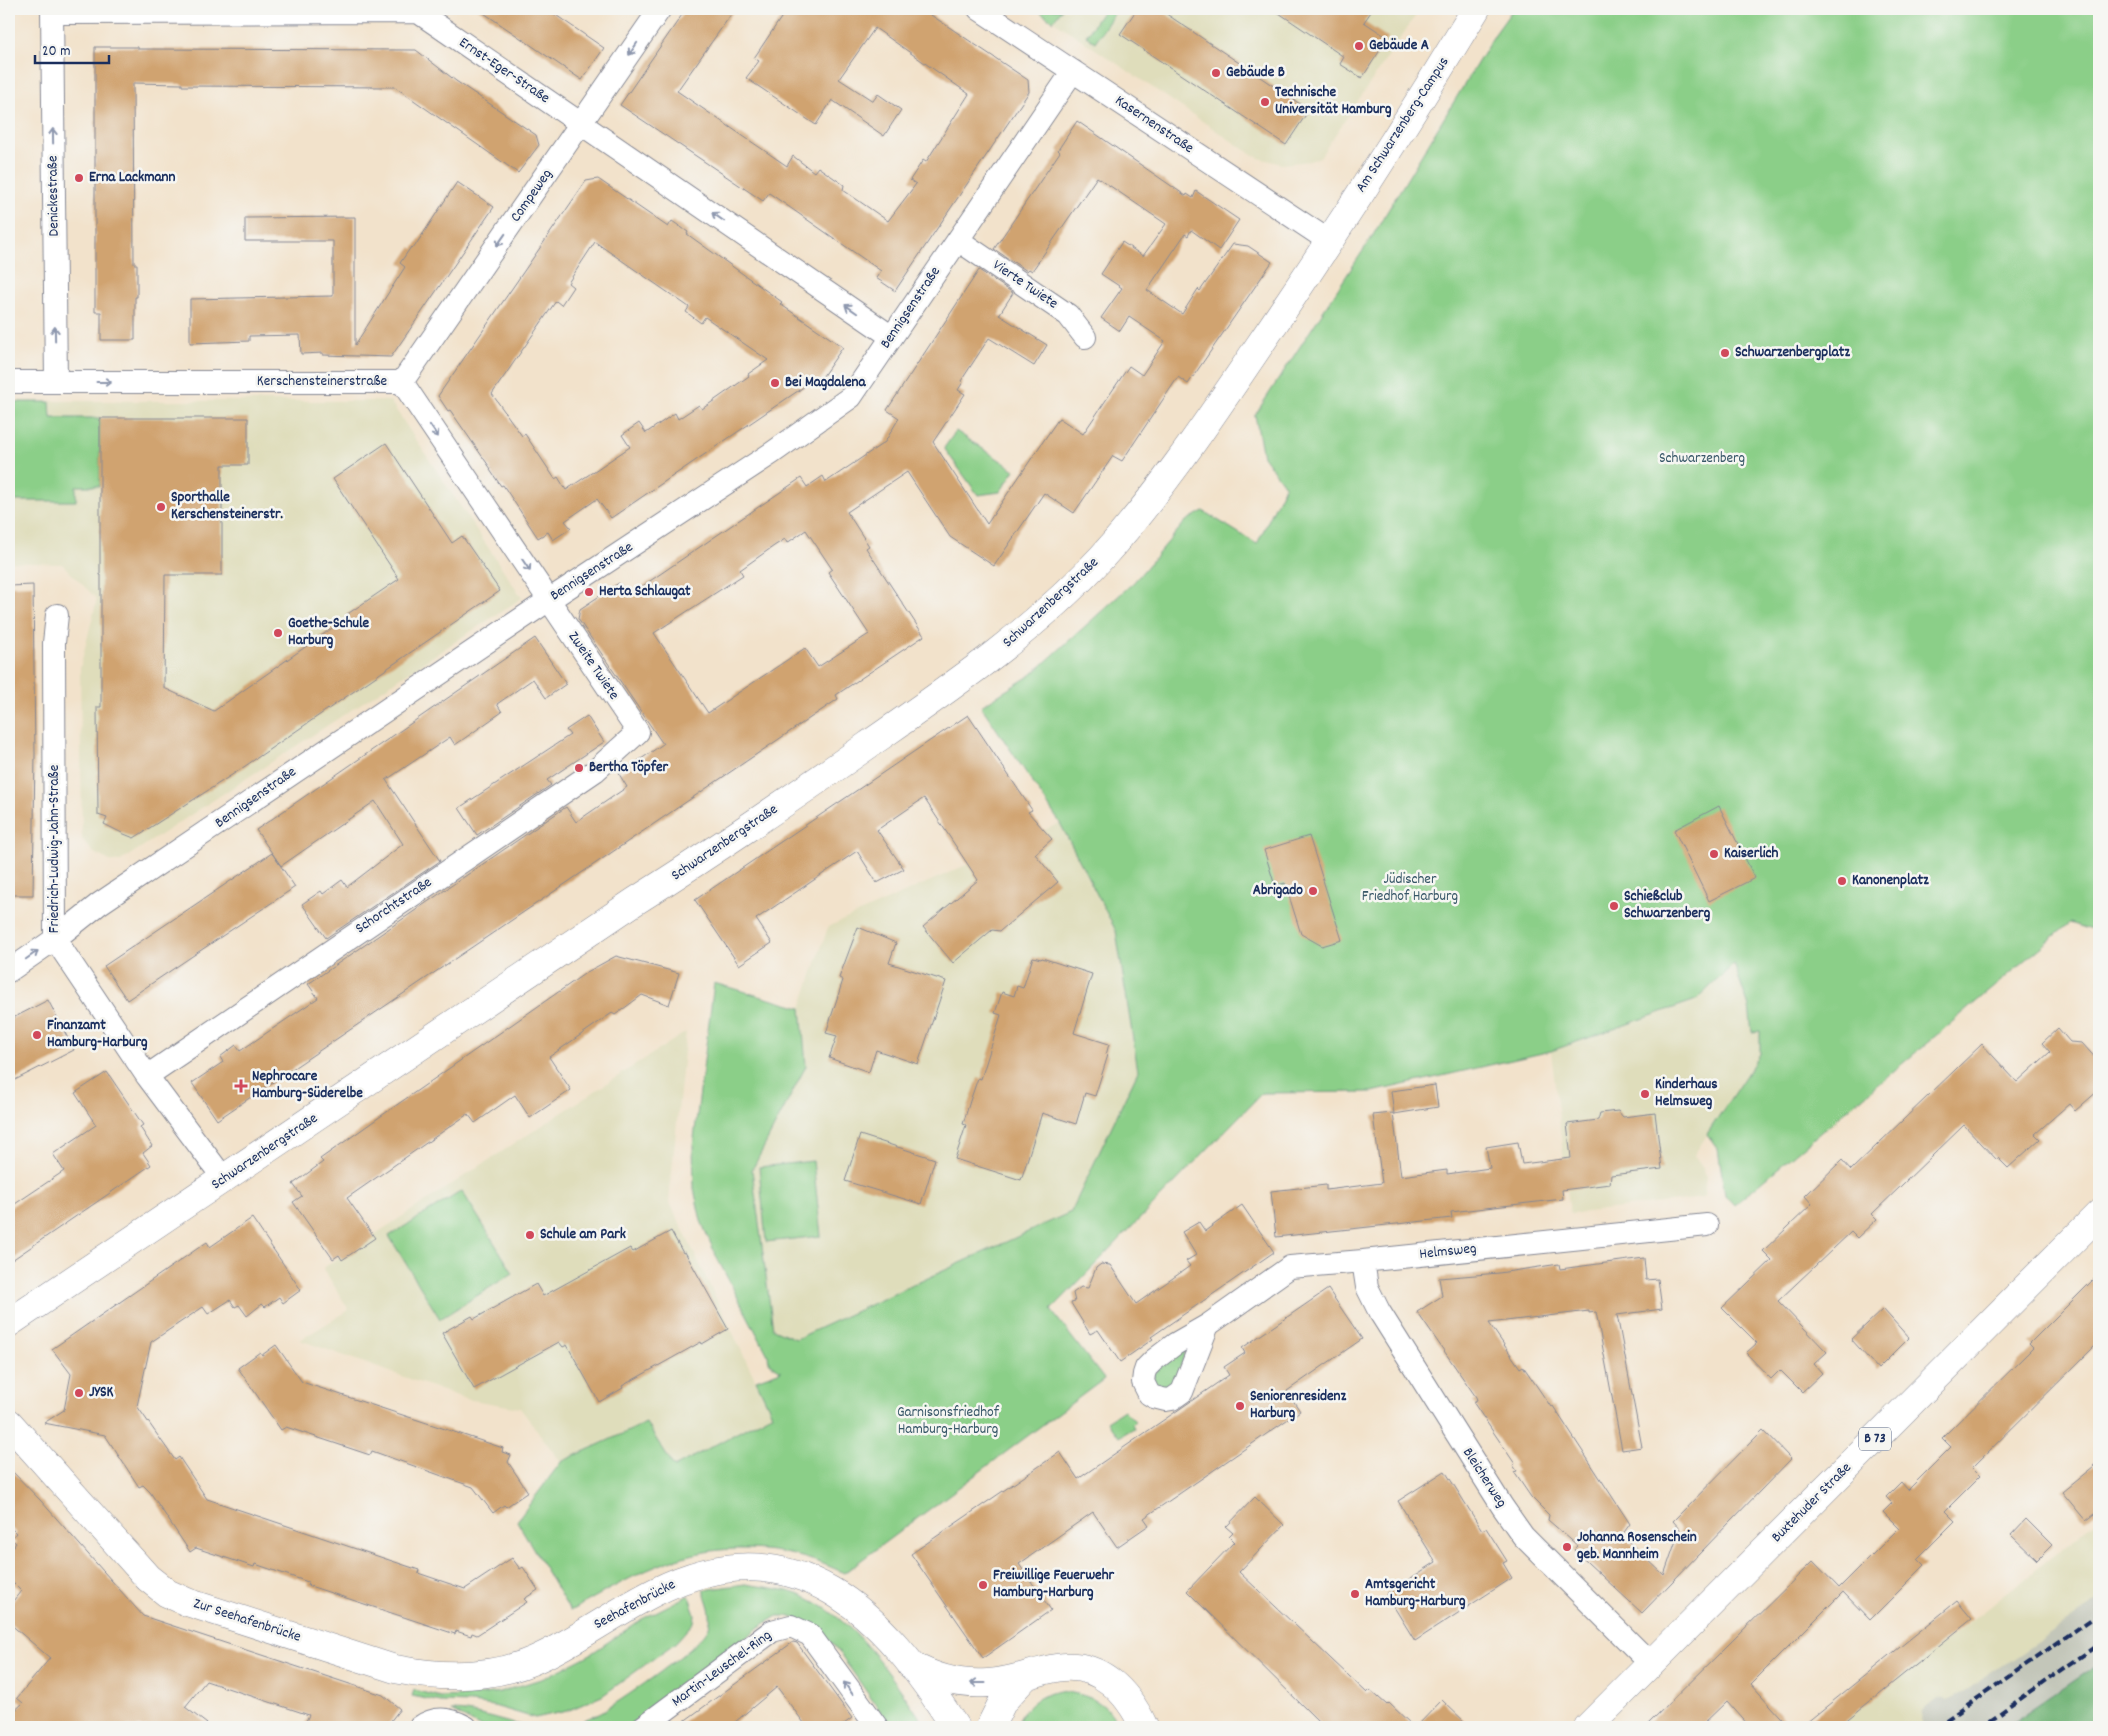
<svg xmlns="http://www.w3.org/2000/svg" width="2108" height="1736" viewBox="0 0 2108 1736" font-family="Dekko,sans-serif">
	<style>
		.built { fill: #dfddbb }
		.industrial { fill: #c3c6b9 }
		.green { fill: #8bcf88; stroke: #537f73 }
		.forest { fill: #70b274; stroke: #467069 }
		.building { fill: #d0a370; fill-rule: evenodd }
		.lines { fill: none; stroke-linecap: round; stroke-linejoin: round }
		.street-casing { stroke: #868894; stroke-width: 24 }
		.secondary-casing { stroke: #868894; stroke-width: 29 }
		.primary-casing { stroke: #868894; stroke-width: 29 }
		.street { stroke: #fff; stroke-width: 22 }
		.secondary { stroke: #fff; stroke-width: 28 }
		.primary { stroke: #fff; stroke-width: 28 }
		.rail { stroke: #1b2f5e; stroke-width: 4; stroke-dasharray: 8 4; stroke-linecap: butt }
		.oneway { stroke: #8d97ae }
		.poi-dot { fill: #d1495b; stroke: #f6f6f2; stroke-width: 2 }
		.labels { text-anchor: middle; dominant-baseline: central; stroke-width: 5; stroke-linejoin: round; paint-order: stroke }
		.shield { fill: #f6f6f2; stroke: #5d6b8a; stroke-width: 1 }
		.shield-label { font-size: 14px; font-weight: bold; fill: #1b2f5e }
		.poi-label { font-size: 15px; font-weight: bold; fill: #1b2f5e; stroke: #f6f6f2; text-anchor: start }
		.street-label { font-size: 15px; fill: #1b2f5e; stroke: #f6f6f2 }
		.park-label { font-size: 15px; fill: #375768; stroke: #f6f6f2 }
	</style>
	<rect width="100%" height="100%" fill="#f6f6f2"/>
	<filter id="ink" filterUnits="userSpaceOnUse"><feTurbulence type="fractalNoise" baseFrequency=".02" numOctaves="2"/><feDisplacementMap in="SourceGraphic" scale="10" xChannelSelector="R" yChannelSelector="G"/><feConvolveMatrix kernelMatrix="1 2 1 2 8 2 1 2 1" color-interpolation-filters="sRGB"/></filter>
	<filter id="wash" filterUnits="userSpaceOnUse"><feTurbulence type="fractalNoise" baseFrequency=".0096" numOctaves="4" result="noise"/><feDisplacementMap in="SourceGraphic" scale="20" xChannelSelector="R" yChannelSelector="G"/><feGaussianBlur stdDeviation="1.12" result="paint"/><feColorMatrix in="noise" values="0 0 0 0 0 0 0 0 0 0 0 0 0 0 0 0 0 1.4 0 .05"/><feComposite in="paint" operator="in"/></filter>
	<g filter="url(#wash)">
		<rect width="100%" height="100%" fill="#f2e2cb"/>
		<path class="built" d="M1036 9H1420L1320 157 1310 161 1282 164 1259 158 1248 152Z
			M9 401H390L522 598 119 862 110 861 94 853 82 839 80 668 97 599 62 564 9 562Z
			M1060 823 1116 930 1138 1071 1071 1212 796 1339 772 1329 752 1170 806 1066 801 1008 828 927Z
			M1734 964 1749 1007 1752 1031H1760V1054L1694 1155 1704 1169 1706 1177 1704 1196 1695 1199 1570 1214 1551 1051 1696 1000Z
			M686 1032 669 1201 772 1414 674 1467 646 1423 561 1462 520 1408 466 1399 300 1340 349 1310 323 1268Z
			M2099 1519V1614L1936 1727H1838Z"/>
		<path class="industrial" d="M2099 1600V1663L2006 1727H1917L1922 1724 1923 1711 1938 1699 1947 1701 1980 1681Z"/>
		<path class="green" d="M1036 9H1062L1053 21Z
			M1104 9H1117L1095 42 1086 36Z
			M1513 9H2099V927L2095 931 2070 923 1734 1205 1725 1195 1718 1149 1707 1134 1760 1054V1031L1752 1032 1749 1007 1734 964 1696 1000 1551 1051 1372 1092 1262 1093 1051 1310 1104 1379 844 1573C791 1547 730 1541 673 1560 637 1572 603 1593 570 1611L517 1521 561 1462 646 1423 674 1467 772 1414 756 1380 781 1371 769 1363 768 1355 717 1258 701 1221 694 1189 693 1146 714 983 801 1008 806 1066 752 1170 773 1329 796 1339 1071 1212 1138 1071 1116 931 1060 823 981 706 1031 675 1134 582 1186 521 1203 511 1257 544 1285 486 1263 456 1255 415 1370 240 1495 34Z
			M9 402H50L51 418H100V486H76V501H9Z
			M956 431 1015 470 1000 492 978 495 944 448Z
			M813 1161 821 1236 766 1242 759 1167Z
			M462 1191 513 1273 440 1319 389 1236Z
			M1188 1345 1172 1389 1156 1388 1153 1373Z
			M1124 1410 1135 1421 1132 1424 1134 1428 1119 1437 1107 1421Z
			M745 1584C762 1587 781 1588 798 1594 854 1615 894 1680 926 1727H891L839 1652 816 1625 787 1616H777L759 1627 710 1669 626 1727H547C556 1726 568 1726 577 1723 586 1719 596 1715 605 1710 626 1697 700 1647 709 1627 713 1614 707 1601 703 1590Z
			M689 1595 695 1615 694 1622 675 1643 602 1696 567 1711 535 1718 494 1706 471 1703 441 1702 412 1696 414 1690 441 1697 468 1696 500 1692 544 1678 589 1655 642 1619Z
			M1060 1691C1089 1695 1105 1700 1120 1727H1016C1024 1706 1038 1695 1060 1691Z
			M451 1711C479 1711 502 1723 530 1727H481Z"/>
		<path class="forest" d="M2099 1663V1727H2006Z"/>
		<g id="blocks">
			<path class="building" d="M478 9H547L604 48 582 80Z
				M686 9H735L677 91 787 166 793 156 814 172 818 167 844 185 843 190 888 221 916 184 910 180 923 160 926 162 969 94 875 28 839 79 873 101 878 94 901 110 884 136 832 100 816 125 746 78 759 61 754 58 787 9H922L1028 80 1029 92 895 291 876 278 881 271 769 193 763 201 620 105Z
				M1137 9H1159L1309 110 1286 145 1120 34Z
				M1273 9H1373L1364 22 1388 38 1362 78 1340 64 1344 57Z
				M95 47H138V49L416 50 456 81 536 135 539 145 518 173 395 87 182 86V84L133 83 134 264H137V297H135V340H101V312H95Z
				M1077 121 1186 196 1187 194 1193 198 1196 191 1239 220 1219 250 1191 230 1188 236 1185 234 1147 290 1182 314 1198 289 1200 291 1233 244 1248 246 1272 262 1188 384 1178 377 1122 461 1113 456 1074 513 1044 493 994 566 950 537 907 472 847 512 869 546 866 548 924 636 836 695 838 699 217 1120 192 1083 223 1062 220 1057 236 1045 240 1051 318 998 308 984 566 807 576 822 627 787 619 774 663 744 578 619 580 609 619 583 628 596 801 478 807 487 823 476 826 482 885 442 899 418 887 410 979 270 1013 293 999 315 1047 345 1034 366 989 338 961 381 963 382 958 390 965 394 933 442 987 524 1059 418 1083 434 1129 366 1142 375 1165 341 1129 317 1120 331 1101 318 1122 288 1101 274 1122 242 1143 256 1166 224 1097 177 1032 271 1029 269 1027 271 994 249 1060 152 1058 150ZM806 530 832 569 828 572 869 634 818 667 805 648 708 713 654 633 743 575 740 570 774 546 785 539 787 543Z
				M598 179 668 227 672 221 688 232 687 234 782 302 780 304 843 347 818 383 814 380 611 518 597 499 565 521 571 528 553 540 548 532 538 538 503 485 501 486 490 470 491 469 450 410 448 411 438 396 586 181ZM595 242 689 307 686 312 701 323 705 317 768 360 748 374 749 376 702 409 699 405 678 419 675 413 646 433 639 423 622 435 630 447 566 490 558 477 555 479 525 434 522 436 492 394 556 301 561 305 573 287 568 283Z
				M457 182 494 207 391 357 323 355V353L301 354 300 335 249 336V341L190 343V299L333 296V241H245V218L355 217V345L405 267 400 263 411 247 413 249Z
				M100 418H248V465H222V575H165L164 688 214 711 348 617 346 615 399 579 333 479 386 443 452 543 462 536 500 591 238 771 134 838 124 834 104 824 107 818 98 815 97 707H101V575H100Z
				M33 585 35 754 33 895H9V586Z
				M535 638 566 684 546 698 533 679 497 704 502 712 455 745 450 737 386 780 440 861 326 938 302 904 321 891 323 894 342 880 347 887 403 844 375 801 281 866 256 830Z
				M968 715 1032 810 1028 812 1052 839 1035 854 1058 882 1000 931 992 930 953 963 923 927 978 880 924 798 877 830 904 869 877 883 857 851 756 919 772 943 739 965 695 900Z
				M587 716 604 742 547 780 551 785 477 835 459 808 570 735 566 730Z
				M1719 806 1755 878 1709 901 1674 830Z
				M1309 836 1342 940 1322 946 1301 934 1285 883 1275 886 1264 850Z
				M272 853 295 887 127 1000 104 966Z
				M858 927 896 943 889 963 946 981 918 1064 876 1050 869 1072 829 1058 837 1036 826 1033 843 980 839 978Z
				M616 956 679 973 669 1005 642 995 615 1015 612 1013 549 1057 571 1090 530 1118 515 1095 475 1123 468 1114 347 1198 375 1238 342 1260 339 1255 333 1259 293 1202 302 1196 293 1184 323 1162 320 1159 391 1109 587 972Z
				M1033 957 1041 959 1042 958 1092 974 1074 1033 1109 1044 1106 1055H1108L1095 1096 1085 1093 1076 1124 1042 1113 1021 1180 955 1159 966 1125 963 1124 970 1101 978 1078 981 1079 1001 1015 995 1013 1002 992 1014 996 1017 986 1023 988Z
				M48 1000 74 1050 9 1083V1020Z
				M2058 1028 2070 1042 2082 1043 2099 1062V1090L2075 1111 2069 1104 2035 1134 2040 1139 2008 1168 1998 1158 1997 1160 1964 1125 1872 1214 1877 1219 1857 1238 1851 1232 1778 1301 1827 1352 1814 1364 1822 1373 1802 1392 1780 1370 1771 1379 1746 1353 1757 1343 1722 1308 1772 1260 1763 1251 1812 1204 1805 1196 1842 1160 1851 1170 1982 1044 2017 1082 2050 1052 2042 1043Z
				M107 1072 143 1125 140 1127 152 1146 143 1153 151 1165 9 1262V1208L64 1171 53 1154 96 1125 75 1093Z
				M1435 1085 1438 1107 1394 1114 1391 1091Z
				M1618 1111 1623 1117 1655 1113 1662 1169 1611 1175 1610 1184 1562 1190 1563 1199 1451 1212 1452 1218 1276 1237 1271 1191 1326 1185V1190L1382 1183 1373 1115 1393 1113 1401 1176 1447 1170V1174L1490 1168 1486 1147 1518 1142 1522 1164 1571 1158 1567 1124 1598 1120 1600 1113Z
				M860 1135 935 1159 921 1204 845 1181Z
				M1242 1205 1274 1252 1151 1337 1153 1339 1120 1362 1098 1330 1090 1334 1071 1303 1075 1302 1073 1293 1081 1287 1088 1288 1096 1268 1101 1264 1110 1265 1136 1304 1190 1266 1186 1261 1196 1255 1182 1232 1199 1222 1205 1231Z
				M252 1218 301 1290 283 1303 279 1297 265 1307 262 1304 247 1316 239 1305 235 1307 230 1300 208 1314 203 1307 151 1342 137 1406 175 1460 179 1457 207 1499 419 1570 418 1573 465 1589 512 1558 520 1569 523 1567 538 1590 524 1599 527 1602 477 1635 472 1633 471 1636 456 1631 455 1634 307 1585 308 1582 255 1564 254 1567 196 1548 190 1552 150 1492 143 1485 139 1487 105 1435 44 1423 64 1410 71 1374 52 1349 207 1242 210 1247Z
				M671 1231 683 1253 685 1252 728 1329 702 1344 701 1342 622 1386 623 1388 599 1402 567 1345 563 1347 559 1342 474 1389 442 1333 472 1316 474 1319 536 1284 543 1296 630 1248 633 1252Z
				M1644 1258 1646 1280 1658 1279 1662 1309 1617 1315 1642 1447 1622 1450 1596 1312 1589 1313V1311L1489 1323 1520 1368 1523 1366 1551 1407 1553 1406 1630 1524 1622 1535 1664 1575 1680 1529 1673 1521 1763 1430 1791 1459 1642 1613 1574 1550 1578 1546 1548 1520 1549 1515 1531 1497 1514 1472 1517 1471 1513 1465 1515 1464 1473 1402 1477 1400 1476 1397 1417 1312 1442 1296 1439 1278 1499 1273 1559 1264 1560 1269Z
				M2099 1274V1342L1972 1468 1980 1476 1945 1511 1955 1521 1918 1558 1925 1565 1870 1620 1843 1592 1751 1684 1790 1727H1750L1727 1701 1700 1727H1645L1813 1561 1839 1588 1899 1528 1883 1512 1892 1503 1886 1497 1901 1482 1908 1490 1951 1447 1942 1438 2033 1348 2029 1344Z
				M1328 1289 1362 1339 1287 1391 1300 1411 1144 1518 1149 1525 1117 1547 1093 1512 1019 1564 1051 1610 983 1658 911 1554 1060 1452 1078 1479 1229 1375 1224 1367 1245 1353 1242 1348Z
				M1883 1309 1909 1338 1878 1369 1851 1339Z
				M276 1345 302 1382 503 1448 502 1452 511 1455 508 1462 528 1492 506 1507 504 1505 493 1513 473 1487 372 1451 370 1455 286 1427 281 1430 238 1368 260 1352 262 1355Z
				M2099 1462V1511L2086 1521 2062 1492Z
				M9 1468 41 1501 143 1616 383 1695 400 1709 386 1727H303L309 1715 206 1681 185 1707 211 1727H9V1716L23 1703 17 1698 50 1658 9 1623V1606L21 1591 9 1579V1553L16 1543 11 1539 16 1533 9 1526Z
				M1445 1471 1482 1530 1486 1528 1507 1561 1503 1563 1512 1578 1415 1641 1386 1594 1436 1562 1398 1501Z
				M1255 1497 1284 1525 1239 1572 1367 1693 1370 1690 1387 1705 1389 1703 1414 1727H1324L1187 1591 1234 1542 1229 1537 1233 1533 1226 1527Z
				M2026 1519 2052 1545 2037 1560 2011 1535Z
				M1957 1601 1972 1619 1838 1727H1801Z
				M793 1642 797 1643 852 1718 840 1727H807L777 1687 729 1727H676Z
				M1442 1700 1470 1727H1416Z"/>
		</g>
	</g>
	<g filter="url(#ink)">
		<use href="#blocks" fill-opacity="0" stroke="#868894" stroke-width="1"/>
		<g class="lines">
			<defs>
				<path id="street" d="M52 9 56 382
					M979 9 1329 241
					M52 13 418 12 892 337
					M958 240 1068 315 1085 337
					M9 382H402L638 732 595 771 147 1076
					M402 382 660 9
					M57 615 54 643 55 939 147 1076 224 1179
					M9 971 55 939 99 904 549 600 772 453 851 397 1073 71
					M1363 1261 1367 1287 1379 1311 1502 1506 1523 1536 1651 1664
					M1208 1325 1182 1392 1172 1399 1166 1400 1154 1397 1149 1394 1143 1382 1144 1374 1146 1368 1154 1360 1175 1344 1208 1325 1290 1267 1363 1261 1707 1225
					M420 1727C435 1716 450 1718 466 1727
					M643 1727 772 1631 791 1626 810 1635 877 1727"/>
				<path id="secondary" d="M9 1323 634 902C713 852 791 799 868 745 950 688 1034 631 1102 557 1161 492 1210 418 1259 346 1334 236 1407 123 1476 9
					M9 1423 148 1578 167 1593 187 1602 395 1669C445 1679 497 1679 543 1656 582 1637 617 1611 655 1592 795 1521 884 1614 955 1727
					M911 1665C936 1679 960 1685 988 1683 1012 1682 1033 1672 1056 1668 1099 1660 1128 1692 1144 1727
					M990 1727 1003 1701 1026 1676"/>
				<path id="primary" d="M1588 1727 2099 1214"/>
			</defs>
			<use href="#street" class="street-casing"/>
			<use href="#secondary" class="secondary-casing"/>
			<use href="#primary" class="primary-casing"/>
			<use href="#street" class="street"/>
			<use href="#secondary" class="secondary"/>
			<use href="#primary" class="primary"/>
			<path class="rail" d="M1936 1727 2099 1614
				M1980 1727 2099 1644"/>
		</g>
		<defs><path id="oneway-shaft" d="M-6 0H5M1.5-3L5.5 0L1.5 3" fill="none" stroke-width="1.6" stroke-linecap="round" stroke-linejoin="round" transform="scale(1.25)"/></defs>
		<g class="oneway">
			<use href="#oneway-shaft" transform="translate(633 49) rotate(124)"/>
			<use href="#oneway-shaft" transform="translate(53 136) rotate(-91)"/>
			<use href="#oneway-shaft" transform="translate(718 217) rotate(-145)"/>
			<use href="#oneway-shaft" transform="translate(501 240) rotate(125)"/>
			<use href="#oneway-shaft" transform="translate(851 309) rotate(-145)"/>
			<use href="#oneway-shaft" transform="translate(55 334) rotate(-91)"/>
			<use href="#oneway-shaft" transform="translate(104 382)"/>
			<use href="#oneway-shaft" transform="translate(434 431) rotate(56)"/>
			<use href="#oneway-shaft" transform="translate(526 565) rotate(56)"/>
			<use href="#oneway-shaft" transform="translate(32 955) rotate(-35)"/>
			<use href="#oneway-shaft" transform="translate(978 1683) rotate(-180)"/>
			<use href="#oneway-shaft" transform="translate(848 1688) rotate(-126)"/>
		</g>
	</g>
	<g class="poi-dot">
		<circle cx="1359" cy="46" r="5"/>
		<circle cx="1216" cy="73" r="5"/>
		<circle cx="1265" cy="102" r="5"/>
		<circle cx="79" cy="178" r="5"/>
		<circle cx="1725" cy="353" r="5"/>
		<circle cx="775" cy="383" r="5"/>
		<circle cx="161" cy="507" r="5"/>
		<circle cx="589" cy="592" r="5"/>
		<circle cx="278" cy="633" r="5"/>
		<circle cx="579" cy="768" r="5"/>
		<circle cx="1714" cy="854" r="5"/>
		<circle cx="1842" cy="881" r="5"/>
		<circle cx="1313" cy="891" r="5"/>
		<circle cx="1614" cy="906" r="5"/>
		<circle cx="37" cy="1035" r="5"/>
		<path d="M238.5 1078.5h5v5h5v5h-5v5h-5v-5h-5v-5h5z"/>
		<circle cx="1645" cy="1094" r="5"/>
		<circle cx="530" cy="1235" r="5"/>
		<circle cx="79" cy="1393" r="5"/>
		<circle cx="1240" cy="1406" r="5"/>
		<circle cx="1567" cy="1547" r="5"/>
		<circle cx="983" cy="1585" r="5"/>
		<circle cx="1355" cy="1594" r="5"/>
	</g>
	<g class="labels">
		<rect class="shield" x="1859" y="1427.5" width="32" height="23" rx="4"/>
		<g class="shield-label">
			<text x="1875" y="1439">B 73</text>
		</g>
		<g class="poi-label">
			<text x="1369" y="46">Gebäude A</text>
			<text x="1226" y="73">Gebäude B</text>
			<text x="1275" y="93">Technische<tspan x="1275" dy="17">Universität Hamburg</tspan></text>
			<text x="89" y="178">Erna Lackmann</text>
			<text x="1735" y="353">Schwarzenbergplatz</text>
			<text x="785" y="383">Bei Magdalena</text>
			<text x="171" y="498">Sporthalle<tspan x="171" dy="17">Kerschensteinerstr.</tspan></text>
			<text x="599" y="592">Herta Schlaugat</text>
			<text x="288" y="624">Goethe-Schule<tspan x="288" dy="17">Harburg</tspan></text>
			<text x="589" y="768">Bertha Töpfer</text>
			<text x="1724" y="854">Kaiserlich</text>
			<text x="1852" y="881">Kanonenplatz</text>
			<text x="1303" y="891" text-anchor="end">Abrigado</text>
			<text x="1624" y="897">Schießclub<tspan x="1624" dy="17">Schwarzenberg</tspan></text>
			<text x="47" y="1026">Finanzamt<tspan x="47" dy="17">Hamburg-Harburg</tspan></text>
			<text x="252" y="1077">Nephrocare<tspan x="252" dy="17">Hamburg-Süderelbe</tspan></text>
			<text x="1655" y="1085">Kinderhaus<tspan x="1655" dy="17">Helmsweg</tspan></text>
			<text x="540" y="1235">Schule am Park</text>
			<text x="89" y="1393">JYSK</text>
			<text x="1250" y="1397">Seniorenresidenz<tspan x="1250" dy="17">Harburg</tspan></text>
			<text x="1577" y="1538">Johanna Rosenschein<tspan x="1577" dy="17">geb. Mannheim</tspan></text>
			<text x="993" y="1576">Freiwillige Feuerwehr<tspan x="993" dy="17">Hamburg-Harburg</tspan></text>
			<text x="1365" y="1585">Amtsgericht<tspan x="1365" dy="17">Hamburg-Harburg</tspan></text>
		</g>
		<g class="street-label">
			<text transform="translate(504 71) rotate(34)">Ernst-Eger-Straße</text>
			<text transform="translate(1154 125) rotate(34)">Kasernenstraße</text>
			<text transform="translate(1403 125) rotate(-57)">Am Schwarzenberg-Campus</text>
			<text transform="translate(54 196) rotate(-91)">Denickestraße</text>
			<text transform="translate(532 196) rotate(-55)">Compeweg</text>
			<text transform="translate(1025 285) rotate(34)">Vierte Twiete</text>
			<text transform="translate(911 308) rotate(-56)">Bennigsenstraße</text>
			<text x="322" y="382">Kerschensteinerstraße</text>
			<text transform="translate(592 572) rotate(-33)">Bennigsenstraße</text>
			<text transform="translate(1051 603) rotate(-43)">Schwarzenbergstraße</text>
			<text transform="translate(593 666) rotate(56)">Zweite Twiete</text>
			<text transform="translate(256 798) rotate(-35)">Bennigsenstraße</text>
			<text transform="translate(725 843) rotate(-34)">Schwarzenbergstraße</text>
			<text transform="translate(55 849) rotate(-90)">Friedrich-Ludwig-Jahn-Straße</text>
			<text transform="translate(394 906) rotate(-34)">Schorchtstraße</text>
			<text transform="translate(265 1152) rotate(-34)">Schwarzenbergstraße</text>
			<text transform="translate(1448 1252) rotate(-6)">Helmsweg</text>
			<text transform="translate(1484 1478) rotate(57)">Bleicherweg</text>
			<text transform="translate(1812 1503) rotate(-45)">Buxtehuder Straße</text>
			<text transform="translate(635 1605) rotate(-28)">Seehafenbrücke</text>
			<text transform="translate(247 1621) rotate(18)">Zur Seehafenbrücke</text>
			<text transform="translate(722 1669) rotate(-36)">Martin-Leuschel-Ring</text>
		</g>
		<g class="park-label">
			<text x="1702" y="459">Schwarzenberg</text>
			<text x="1410" y="880">Jüdischer<tspan x="1410" dy="17">Friedhof Harburg</tspan></text>
			<text x="948" y="1413">Garnisonsfriedhof<tspan x="948" dy="17">Hamburg-Harburg</tspan></text>
		</g>
	</g>
	<rect width="2108" height="1736" fill="none" stroke="#f6f6f2" stroke-width="30"/>
	<path d="M35 55v8h74v-8" fill="none" stroke="#1b2f5e" stroke-width="2.5"/>
	<text x="42" y="55" font-size="15" fill="#1b2f5e" stroke="#f6f6f2" stroke-width="4" paint-order="stroke">20 m</text>
</svg>
